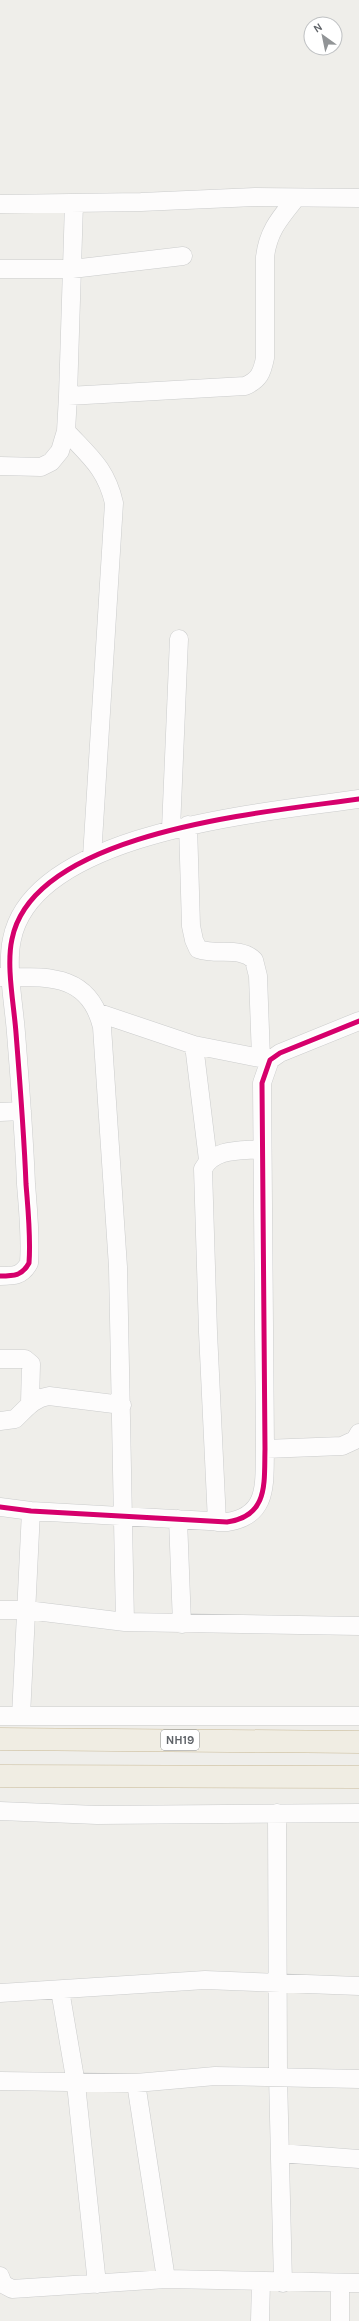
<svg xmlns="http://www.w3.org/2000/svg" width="359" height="2321" viewBox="0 0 359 2321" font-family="Karla,sans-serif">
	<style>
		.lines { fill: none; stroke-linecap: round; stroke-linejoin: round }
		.minor-casing { stroke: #cbcccc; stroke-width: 19 }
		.highway-casing { stroke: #c8b996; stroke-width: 23 }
		.minor { stroke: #fdfcfc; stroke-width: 18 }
		.highway { stroke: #f0ede3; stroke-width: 22 }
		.cycleway-casing { stroke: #fff; stroke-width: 8 }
		.cycleway { stroke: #d6006c; stroke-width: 5 }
		.labels { text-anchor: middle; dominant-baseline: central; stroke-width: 4; stroke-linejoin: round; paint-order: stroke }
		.shield { fill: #fff; stroke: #8f9295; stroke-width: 1 }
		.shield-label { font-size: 12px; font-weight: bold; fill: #5f6368 }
	</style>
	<rect width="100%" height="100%" fill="#efeeea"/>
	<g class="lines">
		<defs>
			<path id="minor" d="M0 204 141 202 255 197 359 198
				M0 269H72L183 256
				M68 396 245 386C259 380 262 373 265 358V257C268 231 280 218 296 198
				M66 431C89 456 106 468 114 503L92 857
				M0 466 41 467 51 462 60 451 66 431 68 396 74 203
				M188 825 191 926 194 940 198 949C217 956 240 946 254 960L258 976 261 1058
				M171 829 179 639
				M1 977C47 977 89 973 102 1027L118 1267 125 1622
				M99 1013 194 1045 270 1060
				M194 1045 208 1160
				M0 1112 22 1111
				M0 1276C14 1276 22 1276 29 1263 31 1237 28 1210 26 1184 24 1133 20 1083 16 1033 14 1005 6 966 12 939 34 830 270 812 359 799
				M0 1359H25L31 1364 30 1403
				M0 1421 15 1419C27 1408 32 1399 49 1396L122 1405
				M265 1449 342 1446 355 1440 359 1433
				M0 1507 31 1511 227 1522C269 1516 264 1483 265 1449L262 1083 270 1060 280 1053 359 1021
				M178 1519 182 1624
				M217 1522 208 1332 203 1169C214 1148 240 1151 262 1149
				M0 1610H27L125 1622 359 1626
				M0 1716H359
				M21 1716 31 1511
				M0 1811 97 1815 359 1813
				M277 1813 278 2076 283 2283
				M60 1990 76 2084 97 2284
				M0 1993 205 1980 359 1986
				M0 2081 136 2083 215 2076 359 2079
				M136 2083 166 2279
				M280 2153 359 2159
				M0 2276 3 2284 12 2289 166 2279 359 2283
				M340 2284V2321
				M260 2321 261 2282"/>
			<path id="highway" d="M0 1739 359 1742
				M0 1776 359 1777"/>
		</defs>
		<use href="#minor" class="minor-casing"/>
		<use href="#highway" class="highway-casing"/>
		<use href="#minor" class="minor"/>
		<use href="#highway" class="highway"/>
		<defs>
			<path id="cycleway" d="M0 1276C14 1276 22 1276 29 1263 31 1237 28 1210 26 1184 24 1133 20 1083 16 1033 14 1005 6 966 12 939 34 830 270 812 359 799
				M0 1507 31 1511 227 1522C269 1516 264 1483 265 1449L262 1083 270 1060 280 1053 359 1021"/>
		</defs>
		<use href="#cycleway" class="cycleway-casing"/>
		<use href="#cycleway" class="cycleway"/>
	</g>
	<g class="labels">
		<rect class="shield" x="161" y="1730" width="38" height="20" rx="3"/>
		<g class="shield-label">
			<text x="180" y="1740">NH19</text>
		</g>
	</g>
	<g transform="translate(323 36) rotate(327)"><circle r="19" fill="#ffffff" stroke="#bfc1c3"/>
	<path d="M0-3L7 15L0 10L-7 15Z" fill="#919496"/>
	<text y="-6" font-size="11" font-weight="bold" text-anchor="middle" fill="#5f6368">N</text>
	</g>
</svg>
